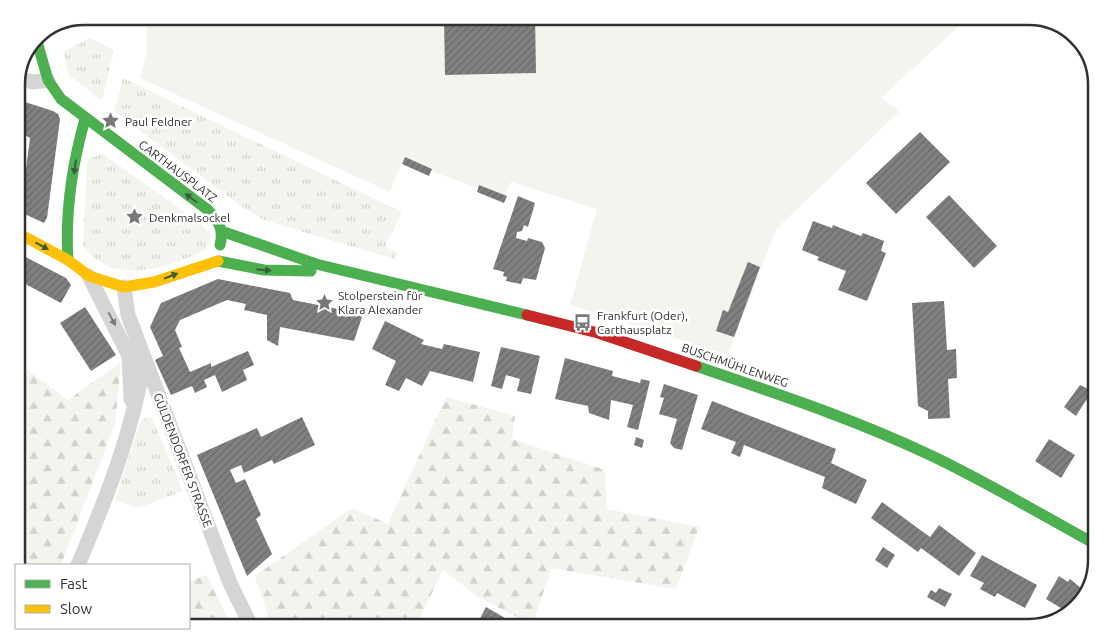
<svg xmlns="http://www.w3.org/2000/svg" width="1113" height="644" viewBox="0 0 1113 644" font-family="Ubuntu,sans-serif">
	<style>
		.grass { fill: url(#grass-tufts) }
		.forest { fill: url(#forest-firs) }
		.park { fill: #f2f5ed }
		.building { fill: url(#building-hatch) }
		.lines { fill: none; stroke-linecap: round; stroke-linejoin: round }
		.street { stroke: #d5d5d5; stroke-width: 15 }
		.fast { stroke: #4caf50; stroke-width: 11 }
		.slow { stroke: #ffc107; stroke-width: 11 }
		.jam { stroke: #c62828; stroke-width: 11 }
		.oneway { fill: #3a5d3c }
		.oneway2 { fill: #7b7b7b }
		.labels { text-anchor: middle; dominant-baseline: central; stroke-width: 5; stroke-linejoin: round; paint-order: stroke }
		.poi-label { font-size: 12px; fill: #313131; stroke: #fff; text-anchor: start }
		.street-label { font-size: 12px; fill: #313131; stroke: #fff }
		.rim { fill: none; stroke: #313131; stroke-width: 2.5 }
	</style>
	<defs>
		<pattern id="grass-tufts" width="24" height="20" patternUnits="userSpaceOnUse" patternTransform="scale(1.25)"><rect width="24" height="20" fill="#f2f5ed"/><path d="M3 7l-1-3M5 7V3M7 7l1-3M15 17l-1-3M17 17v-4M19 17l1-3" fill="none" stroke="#d0d2cc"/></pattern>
		<pattern id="forest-firs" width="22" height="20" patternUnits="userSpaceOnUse" patternTransform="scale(1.25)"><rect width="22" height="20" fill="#f2f5ed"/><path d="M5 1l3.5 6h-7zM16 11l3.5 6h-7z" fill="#d0d2cc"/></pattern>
		<pattern id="building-hatch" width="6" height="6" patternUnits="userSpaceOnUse" patternTransform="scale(1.25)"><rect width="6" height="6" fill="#808080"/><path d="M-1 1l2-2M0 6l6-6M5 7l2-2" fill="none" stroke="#696969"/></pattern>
	</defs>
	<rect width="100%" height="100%" fill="#fff"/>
	<path class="grass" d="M90 38 114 50 102 101 69 75 63 52Z
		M123 78 402 212 385 246 397 253 394 259 264 220 238 204 114 111Z
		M103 154 193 218 213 235 206 250C168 267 112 288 83 245L87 163 90 158Z
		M147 417 152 418 183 491 138 508 115 500 140 423Z"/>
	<path class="forest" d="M16 362 68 400 121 362 115 424 61 565 16 564Z
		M446 397 515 416 512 439 605 470 607 509 699 527 676 589 552 568 532 625 478 597 443 570 415 628 272 627 255 576 352 508 388 524Z
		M207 575 228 619 236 628H189V581Z"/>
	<path class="park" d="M146 16H970L881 98 900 111 776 229 728 355 570 305 597 209 511 182 505 195 480 185 478 188 431 171V168L404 157 390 192 140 78 147 50Z"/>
	<path class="building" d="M535 16 536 73 445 75 444 18Z
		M823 16H938V25L823 23Z
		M16 99 53 111 58 114 60 119 47 218 44 223 16 210V178L19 179 18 183 24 185 30 138 16 130Z
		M920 132 950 162 896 214 866 183Z
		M405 157 432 169 429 176 402 164Z
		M479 185 507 196 504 203 477 192Z
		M949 195 997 246 974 268 926 217Z
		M518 196 535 203 528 227 524 225 522 231 517 232 516 238 527 241 528 238 542 242 545 248 536 280 523 278 521 284 506 281 507 277 503 276 504 272 493 269Z
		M813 221 832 228 833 225 861 236 863 233 884 241 881 251 886 253 867 301 838 290 846 271 817 260 819 257 802 250Z
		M16 252 66 278 71 285 61 303 16 279Z
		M748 262 760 267 734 337 716 331 723 310 728 312Z
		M218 279 290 293 293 300 363 314 354 341 280 327 278 346 267 340V315L244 310 246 304 227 300 180 320 175 330 182 347 179 348 190 372 211 363V367L248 351 254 365 243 370 247 380 222 392 215 375 204 380 207 387 195 393 192 386 171 395 155 360 163 356 150 327 161 303Z
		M944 301 947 350 956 349 957 378 948 379 950 418 928 419V411L918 406 912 303Z
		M85 307 116 355 91 371 60 323Z
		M385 321 424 340 421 344 442 349 444 344 480 352 473 382 430 371 422 386 406 378 399 391 385 385 396 361 372 349Z
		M501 347 540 356 531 394 517 391 520 379 506 375 502 389 491 386Z
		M565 358 613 371 612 376 640 383 641 379 650 381 638 430 627 427 633 405 611 400 609 420 589 413 588 406 555 399Z
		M664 384 698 395 682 450 674 448 670 443 677 419 659 414 664 398 660 397Z
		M1080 385 1092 391 1076 416 1064 407Z
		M712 401 836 449 831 463 867 480 856 504 822 488 825 477 744 445 740 457 731 453 736 442 701 429Z
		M302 417 315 445 274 464 272 460 244 473 241 465 230 470 236 483 245 479 261 515 256 519 272 554 247 576 197 455 257 428 261 437Z
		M636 437 644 440 642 448 634 445Z
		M1049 439 1075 455 1061 478 1035 461Z
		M882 502 930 537 939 525 976 553 959 576 921 548 918 552 871 518Z
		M883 547 895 555 887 568 875 560Z
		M982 555 1037 585 1025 608 997 593 995 597 980 589 984 583 970 576Z
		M1059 576 1068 582 1070 579 1087 593 1069 613 1046 599Z
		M939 588 952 594 945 607 927 597 931 590 936 593Z
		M486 607 505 618 500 628H475Z"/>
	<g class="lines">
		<path class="street" d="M17 78 33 82 48 80
			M89 276 129 356 131 400
			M124 287 128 315 230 583 249 622 256 628
			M78 565C106 499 133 432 144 360"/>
		<path class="fast" d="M36 38 48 80 61 99 208 210C219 222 224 229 220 245
			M224 232 316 264 527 315
			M68 260C65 212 72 165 85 119
			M218 261 264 270 311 271
			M696 366C775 393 854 419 930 455 987 482 1042 515 1097 545"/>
		<path class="slow" d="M16 232 68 260 89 276 124 287 154 282 218 261"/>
		<path class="jam" d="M527 315 598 333 696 366"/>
	</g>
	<defs><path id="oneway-solid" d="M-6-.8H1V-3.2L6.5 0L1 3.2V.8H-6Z" transform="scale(1.25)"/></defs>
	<g class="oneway">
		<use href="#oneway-solid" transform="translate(75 167) rotate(98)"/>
		<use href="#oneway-solid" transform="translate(191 198) rotate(-143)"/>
		<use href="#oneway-solid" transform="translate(42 246) rotate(29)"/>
		<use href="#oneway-solid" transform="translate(264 270) rotate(6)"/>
		<use href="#oneway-solid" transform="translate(171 276) rotate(-21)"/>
	</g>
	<use class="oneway2" href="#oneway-solid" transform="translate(112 319) rotate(62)"/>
	<defs>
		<symbol id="sight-bare" viewBox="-9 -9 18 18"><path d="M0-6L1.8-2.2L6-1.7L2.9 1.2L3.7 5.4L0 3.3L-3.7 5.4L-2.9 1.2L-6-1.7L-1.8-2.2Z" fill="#797979" stroke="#fff" stroke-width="2.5" paint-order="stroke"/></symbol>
		<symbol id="bus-bare" viewBox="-9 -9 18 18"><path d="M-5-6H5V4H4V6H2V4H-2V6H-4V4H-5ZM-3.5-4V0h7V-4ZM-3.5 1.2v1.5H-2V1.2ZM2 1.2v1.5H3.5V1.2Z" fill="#797979" stroke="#fff" stroke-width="2.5" paint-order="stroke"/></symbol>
	</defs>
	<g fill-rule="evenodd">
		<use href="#sight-bare" x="98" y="108" width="25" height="25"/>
		<use href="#sight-bare" x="122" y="204" width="25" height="25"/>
		<use href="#sight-bare" x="312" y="290" width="25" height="25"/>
		<use href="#bus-bare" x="570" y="310" width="25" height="25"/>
	</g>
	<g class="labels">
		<g class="poi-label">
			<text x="125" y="121">Paul Feldner</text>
			<text x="149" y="217">Denkmalsockel</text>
			<text x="338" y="295">Stolperstein für<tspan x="338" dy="14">Klara Alexander</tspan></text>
			<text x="597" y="315">Frankfurt (Oder),<tspan x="597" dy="14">Carthausplatz</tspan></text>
		</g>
		<g class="street-label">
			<text transform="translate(178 171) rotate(37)">CARTHAUSPLATZ</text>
			<text transform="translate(735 365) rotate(19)">BUSCHMÜHLENWEG</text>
			<text transform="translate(183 460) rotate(69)">GÜLDENDORFER STRASSE</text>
		</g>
	</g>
	<path d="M0 0H1113V644H0ZM84 25H1029A59 59 0 0 1 1088 84V560A59 59 0 0 1 1029 619H84A59 59 0 0 1 25 560V84A59 59 0 0 1 84 25Z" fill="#fff" fill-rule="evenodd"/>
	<path class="rim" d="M84 25H1029A59 59 0 0 1 1088 84V560A59 59 0 0 1 1029 619H84A59 59 0 0 1 25 560V84A59 59 0 0 1 84 25Z"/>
	<rect x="15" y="564" width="175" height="65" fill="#ffffff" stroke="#adadad"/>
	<rect x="25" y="580" width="25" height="8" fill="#4caf50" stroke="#adadad"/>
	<text x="60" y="589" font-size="15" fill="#313131">Fast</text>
	<rect x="25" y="605" width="25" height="8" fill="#ffc107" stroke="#adadad"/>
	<text x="60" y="614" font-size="15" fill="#313131">Slow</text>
</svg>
